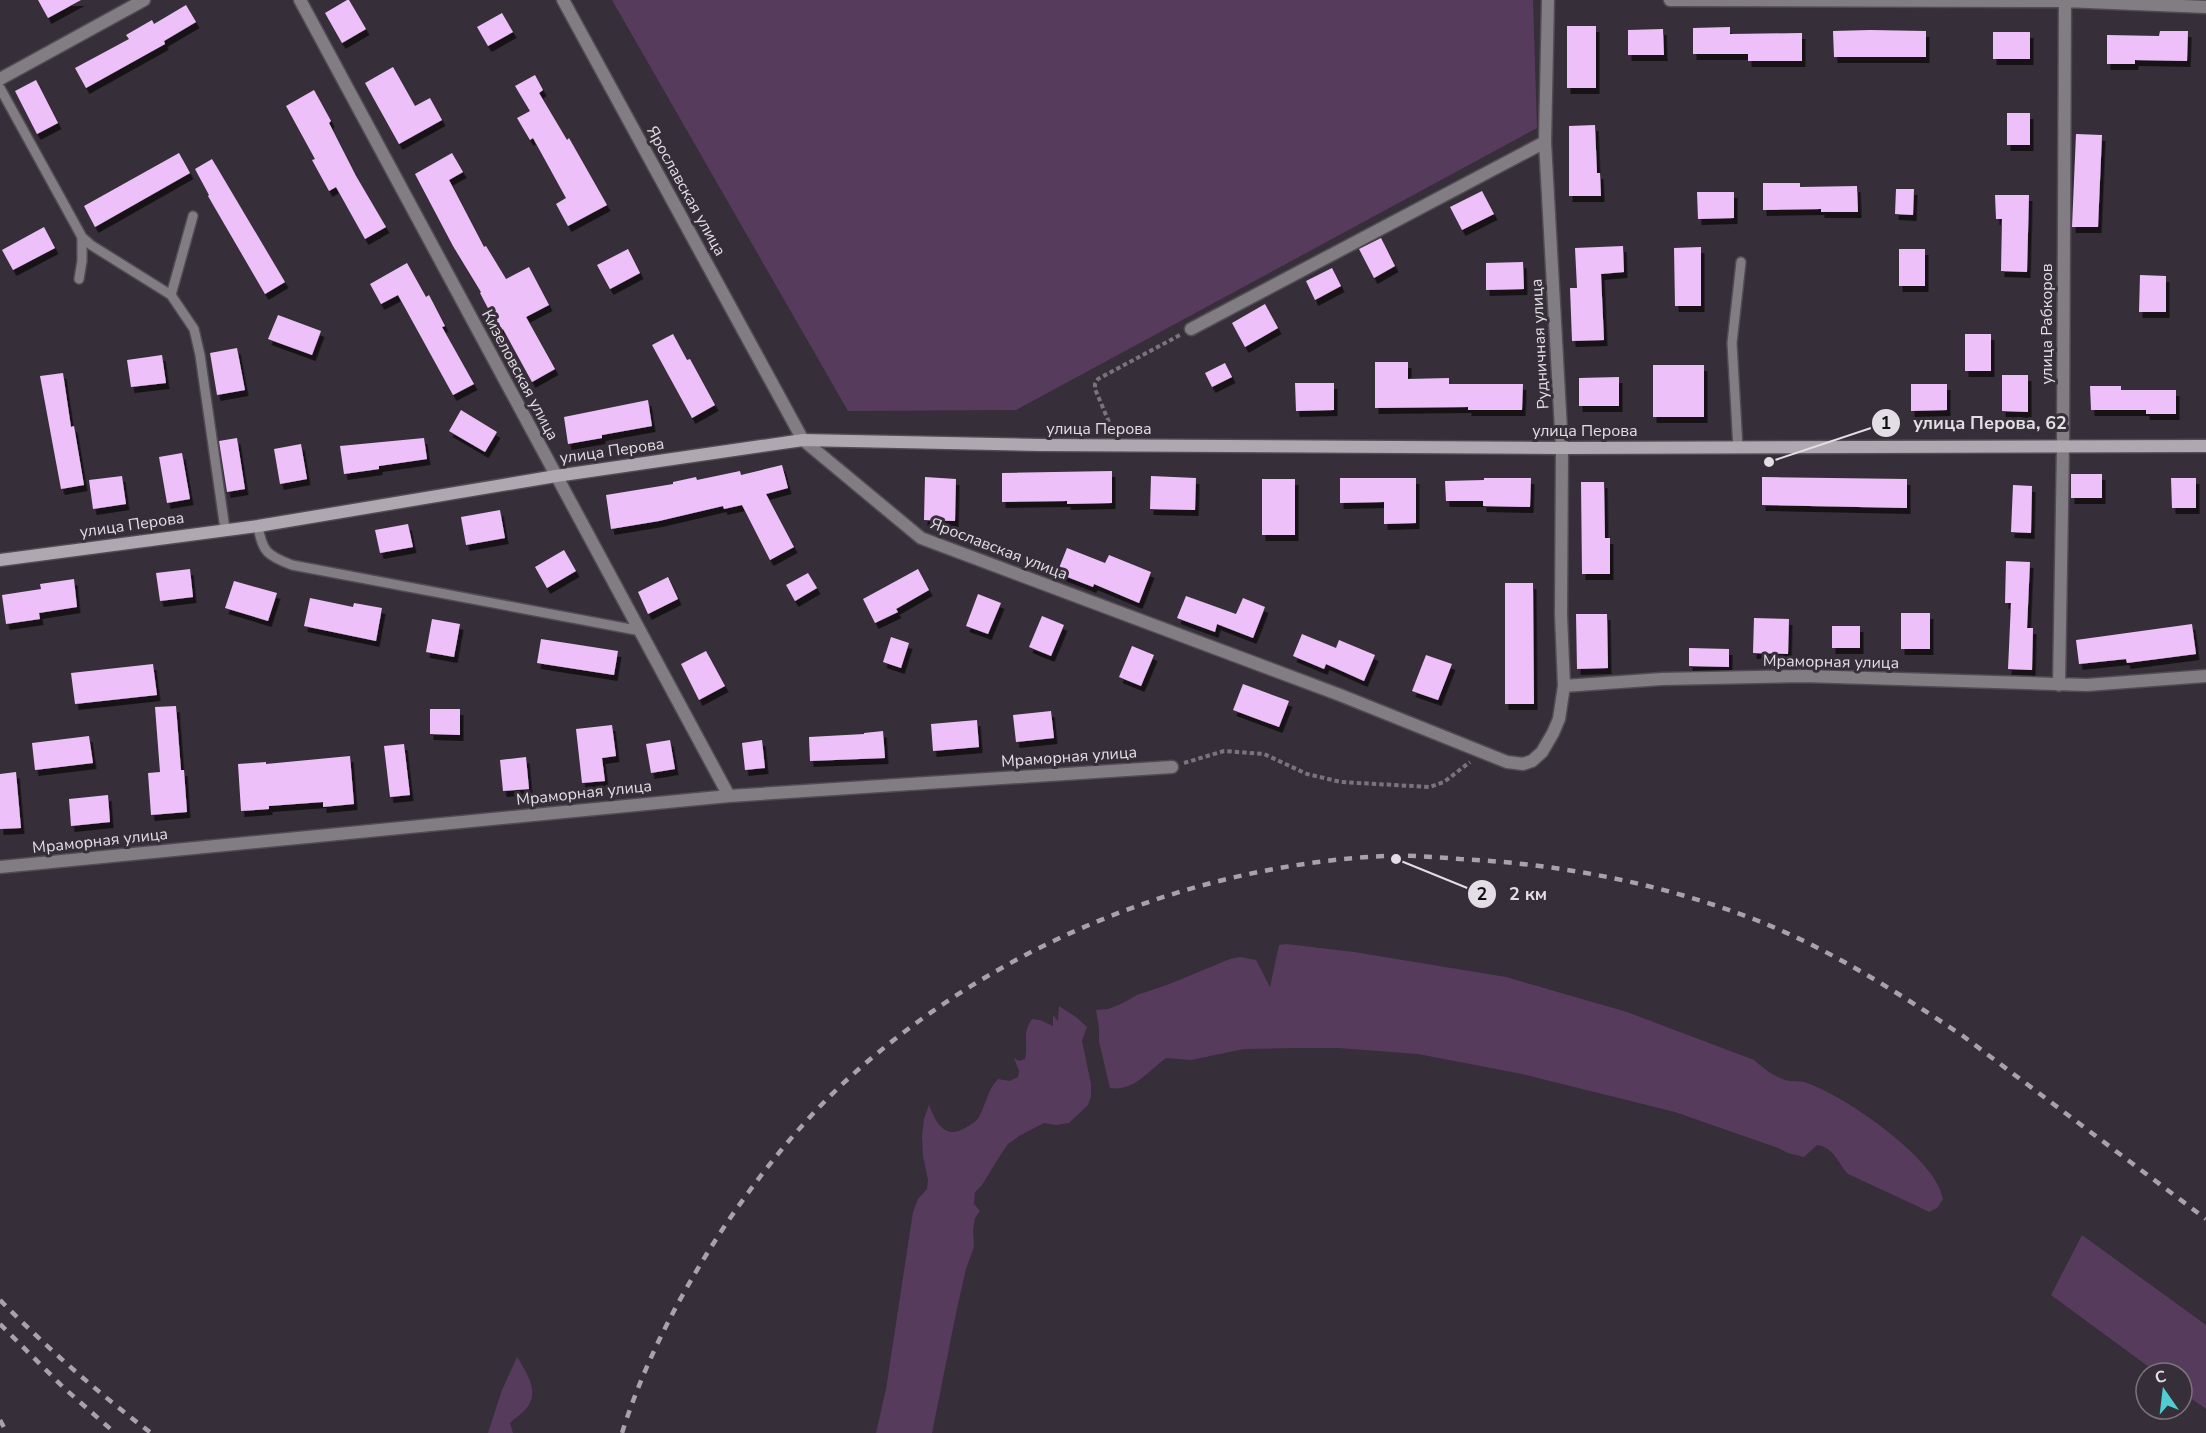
<svg xmlns="http://www.w3.org/2000/svg" width="2206" height="1433" viewBox="0 0 2206 1433" font-family="'Nunito Sans',sans-serif">
	<style>
		.green { fill: #563b5d }
		.building { fill: #eec0fa; filter: url(#shadow) }
		.lines { fill: none; stroke-linecap: round; stroke-linejoin: round }
		.lane-casing { stroke: #524a54; stroke-width: 12 }
		.street-casing { stroke: #524a54; stroke-width: 15 }
		.secondary-casing { stroke: #524a54; stroke-width: 15 }
		.path { stroke: #7a737c; stroke-width: 4; stroke-dasharray: 4.5 3; stroke-linecap: butt }
		.lane { stroke: #817d82; stroke-width: 9 }
		.street { stroke: #817d82; stroke-width: 12 }
		.secondary { stroke: #afa8b0; stroke-width: 12 }
		.rail { stroke: #a8a2aa; stroke-width: 4.5; stroke-dasharray: 8 8; stroke-linecap: butt }
		.labels { text-anchor: middle; dominant-baseline: central; stroke-width: 6; stroke-linejoin: round; paint-order: stroke }
		.street-label { font-size: 16px; fill: #e3dee5; stroke: #362e38 }
		.leader { fill: none; stroke: #e3dee5; stroke-width: 2 }
		.callout-dot { fill: #e3dee5; stroke: #362e38; stroke-width: 2 }
		.mark-label { font-size: 18px; text-anchor: middle; font-weight: bold; fill: #111 }
		.callout-label { font-size: 18px; text-anchor: middle; font-weight: bold; fill: #e3dee5; stroke: #362e38; stroke-width: 6; stroke-linejoin: round; paint-order: stroke }
	</style>
	<defs>
		<filter id="shadow"><feDropShadow dx="3.5" dy="6" stdDeviation="0" flood-color="#0009"/></filter>
	</defs>
	<rect width="100%" height="100%" fill="#362e38"/>
	<path class="green" d="M612 0H1533L1537 128 1016 410 848 411Z
		M1286 944 1354 952 1506 977 1627 1012 1754 1060C1763 1068 1773 1076 1785 1080 1792 1082 1800 1080 1807 1083 1845 1096 1937 1159 1943 1199L1937 1208 1929 1212 1919 1207 1848 1174C1836 1161 1836 1149 1817 1145L1804 1157 1788 1153 1778 1148 1675 1112 1522 1074 1418 1054 1338 1048H1297L1244 1049 1191 1060 1166 1058C1149 1070 1134 1092 1110 1088L1099 1041V1028L1096 1010 1108 1009 1123 1003 1137 995 1167 985 1230 959 1240 957 1256 960 1270 987 1279 945Z
		M1059 1006 1076 1017 1087 1027 1082 1041 1091 1084V1096L1088 1105 1069 1123 1056 1125 1044 1123 1019 1136 1008 1144 1001 1154 982 1185 975 1192 974 1204 980 1211 975 1218 973 1230 974 1247 966 1269 956 1313 932 1433H876L886 1389 913 1212 918 1199 927 1189 928 1180 923 1156 922 1136 924 1119 929 1105C936 1122 944 1140 965 1128 970 1125 976 1122 979 1117 986 1104 988 1089 998 1079L1010 1081 1018 1077 1019 1071 1014 1058 1019 1061 1025 1059C1029 1041 1021 1035 1032 1019L1040 1020 1053 1026V1015L1058 1021Z
		M2082 1235 2206 1325V1409L2182 1392V1373H2157L2051 1295Z
		M517 1357C527 1373 541 1393 525 1410 520 1415 515 1418 510 1423L513 1433H488L502 1390Z"/>
	<path class="building" d="M38 0H81L48 18Z
		M347 0H349L366 29 342 43 325 13Z
		M186 5 196 22 164 41 165 44 86 88 75 68 129 39 126 35 152 20 154 24Z
		M502 13 513 32 488 46 477 27Z
		M1567 26H1596V88H1567Z
		M1730 27V34L1802 33V61H1748V54H1693V28Z
		M1663 29 1664 55H1628V30Z
		M1870 30 1926 31V57H1834L1833 31Z
		M2160 31H2188L2187 61 2135 60V64H2107V35L2159 36Z
		M1993 32H2030V59H1993Z
		M393 67 415 106 430 98 442 120 399 144 365 83Z
		M535 75 543 90 539 93 567 140 569 138 607 205 568 226 556 204 566 198 533 138 530 140 517 118 530 111 515 86Z
		M36 80 58 123 37 134 15 91Z
		M314 90 331 121 329 123 356 176 386 227 365 239 336 187 329 191 312 160 315 159 286 106Z
		M2007 113H2030V145H2007Z
		M1595 125 1597 173H1600L1601 196H1569V126Z
		M2076 134 2102 135 2098 227H2072Z
		M179 153 190 173 95 227 84 206Z
		M452 153 463 172 449 180 484 247 486 246 506 279 529 267 549 305 526 317 555 369 532 382 503 329 500 331 480 293 481 292 453 246 415 174Z
		M212 159 285 282 265 294 208 196 209 195 195 169Z
		M1763 183H1800V187L1857 186 1858 212H1821V209L1763 210Z
		M1896 189H1914L1913 215 1895 214Z
		M1482 191 1494 214 1462 230 1450 207Z
		M1697 192H1734V218L1698 219Z
		M1995 195H2029L2027 272 2001 271 2002 219H1996Z
		M44 227 55 248 13 270 2 250Z
		M1381 238 1395 266 1374 278 1359 249Z
		M1623 246 1624 272 1601 274 1604 340 1572 341 1570 288H1577L1575 248Z
		M1701 247V306H1675L1674 248Z
		M628 249 640 273 610 289 597 265Z
		M1899 249H1925V286H1899Z
		M1523 262 1524 289 1486 290V263Z
		M407 263 426 297 429 295 445 326 442 327 474 384 453 395 398 295 381 304 370 284Z
		M1332 268 1341 286 1315 300 1306 281Z
		M2140 275 2166 276V312H2139Z
		M1265 304 1278 328 1245 347 1232 323Z
		M278 315 321 331 312 355 268 339Z
		M673 334 687 360 690 359 715 405 692 418 652 345Z
		M1965 334H1991V371H1965Z
		M237 348 245 390 217 395 210 353Z
		M162 355 166 383 131 387 127 360Z
		M1375 362H1408V379L1449 378V384H1523L1522 410H1468V407L1375 408Z
		M1225 363 1232 377 1212 387 1205 373Z
		M1653 365H1704V417H1653Z
		M63 373 71 427 74 426 84 485 61 489 40 376Z
		M2002 375H2028V412L2002 411Z
		M1619 377V406H1579V378Z
		M1295 383H1334V410L1296 411Z
		M1911 384H1947V410L1911 411Z
		M2090 386H2121V390H2176V414H2146V410H2091Z
		M648 400 652 426 602 435V438L568 444 564 417Z
		M461 410 497 432 485 452 449 431Z
		M237 438 245 489 227 492 219 441Z
		M424 438 427 459 379 466V469L344 474 340 446Z
		M301 444 307 479 280 484 274 449Z
		M182 453 190 499 167 503 159 457Z
		M782 465 788 488 766 494 794 547 770 560 742 505 724 509 723 506 659 521 611 529 606 495 673 484V482L696 477 697 480 740 471 741 475Z
		M1112 471V503L1067 504V501L1002 502V473Z
		M2071 474H2102V498H2071Z
		M122 476 126 504 93 509 89 480Z
		M1151 476 1196 478 1195 510 1150 509Z
		M925 477 956 479 955 521 924 520Z
		M1762 477 1907 479V508L1762 505Z
		M1340 478H1416V523L1384 524V502L1340 503Z
		M1484 478H1531L1530 507 1483 506V501H1446L1445 481 1484 480Z
		M2171 478H2196V508H2172Z
		M1262 479H1295V535H1262Z
		M1581 482H1604L1605 538H1610V574H1582Z
		M2013 485 2032 486 2031 533 2011 532Z
		M500 510 505 538 466 545 461 517Z
		M408 524 413 547 380 553 375 530Z
		M1067 548 1105 563 1109 555 1151 572 1139 603 1094 584 1093 587 1057 573Z
		M564 550 576 571 547 588 535 567Z
		M2006 561 2030 562 2027 628H2033L2032 670 2008 669 2011 603H2005Z
		M190 569 193 597 160 601 156 573Z
		M918 569 929 590 896 609 898 612 875 623 863 599Z
		M808 573 817 588 795 601 786 585Z
		M668 577 678 599 648 614 638 592Z
		M74 579 77 607 39 613 40 619 6 624 2 595 41 589 40 584Z
		M234 581 277 593 268 621 225 608Z
		M1505 583H1533L1534 704H1505Z
		M978 594 1001 603 988 634 966 626Z
		M1186 596 1236 614 1243 598 1265 607 1253 638 1217 624 1215 632 1177 618Z
		M310 598 353 607 354 603 382 608 376 641 304 626Z
		M1901 613H1930V649H1901Z
		M1576 614H1607L1608 668 1577 669Z
		M1042 616 1064 625 1051 656 1029 647Z
		M1754 618 1789 619 1788 654 1753 653Z
		M432 619 460 624 454 657 426 652Z
		M2192 624 2196 654 2127 663 2126 659 2079 664 2076 640Z
		M1832 626H1860V648H1832Z
		M1302 634 1336 648 1339 640 1375 655 1364 681 1326 664 1324 669 1293 656Z
		M891 637 909 643 901 668 883 662Z
		M541 639 618 651 614 675 537 663Z
		M1132 646 1154 655 1141 686 1119 677Z
		M1689 648 1729 649V667L1689 666Z
		M706 651 725 686 699 700 681 664Z
		M1426 655 1452 664 1438 700 1412 691Z
		M153 664 157 695 75 704 71 673Z
		M1243 684 1289 701 1279 727 1233 710Z
		M176 706 181 770H184L187 812 151 815 148 773 160 772 155 707Z
		M430 709H460V735L430 734Z
		M1051 711 1054 738 1016 742 1013 715Z
		M977 720 979 747 933 751 931 724Z
		M612 725 616 756 602 758 605 781 582 783 576 729Z
		M883 731 885 758 810 761 809 737 864 734V733Z
		M89 736 93 763 35 770 32 743Z
		M670 740 675 769 651 773 646 744Z
		M762 740 765 768 745 770 742 743Z
		M404 744 410 795 390 797 384 746Z
		M350 756 354 804 323 807V802L269 806V809L241 811 238 764 266 762V764Z
		M526 757 529 789 503 791 500 760Z
		M16 772 21 828 0 829V774Z
		M108 795 110 822 71 826 69 799Z"/>
	<g class="lines">
		<defs>
			<path id="lane" d="M0 88 82 237 91 245 171 295 194 329 200 355 225 529
				M79 279 82 261V237
				M171 295 193 216
				M1738 448 1732 343 1741 262
				M258 526C262 552 268 556 292 565L641 631"/>
			<path id="street" d="M300 0 729 796
				M563 0 803 440 921 538 1340 695 1507 762 1523 764 1532 761 1542 752 1553 733 1559 719 1564 686 1561 615 1562 448 1545 142 1548 0
				M1670 0 2065 1 2206 7
				M0 79 144 0
				M1191 329 1545 142
				M2059 685 2063 448 2065 0
				M1564 686 1662 679 1804 676 2087 685 2206 676
				M0 867 729 796 1172 767"/>
			<path id="secondary" d="M0 560 258 526 556 476 803 440 1039 445 1562 448 2206 446"/>
		</defs>
		<use href="#lane" class="lane-casing"/>
		<use href="#street" class="street-casing"/>
		<use href="#secondary" class="secondary-casing"/>
		<path class="path" d="M1109 422 1095 389V384L1098 379 1180 335
			M1184 763 1224 751 1264 754 1307 774 1341 782 1430 787 1444 782 1470 762"/>
		<use href="#lane" class="lane"/>
		<use href="#street" class="street"/>
		<use href="#secondary" class="secondary"/>
		<path class="rail" d="M0 1300C47 1348 97 1392 151 1433
			M0 1324 64 1388 115 1433
			M0 1420 7 1433
			M622 1433C646 1357 684 1287 728 1221 764 1169 803 1120 850 1077 994 946 1191 865 1386 856 1410 855 1435 857 1460 859 1560 864 1661 883 1756 920 1830 949 1897 992 1963 1036L2206 1219"/>
	</g>
	<g class="labels">
		<g class="street-label">
			<text transform="translate(686 191) rotate(61)">Ярославская улица</text>
			<text transform="translate(2047 324) rotate(-90)">улица Рабкоров</text>
			<text transform="translate(1540 344) rotate(-93)">Рудничная улица</text>
			<text transform="translate(520 375) rotate(62)">Кизеловская улица</text>
			<text x="1099" y="429">улица Перова</text>
			<text x="1585" y="431">улица Перова</text>
			<text transform="translate(612 451) rotate(-8)">улица Перова</text>
			<text transform="translate(132 525) rotate(-8)">улица Перова</text>
			<text transform="translate(999 549) rotate(21)">Ярославская улица</text>
			<text transform="translate(1831 662) rotate(1)">Мраморная улица</text>
			<text transform="translate(1069 757) rotate(-4)">Мраморная улица</text>
			<text transform="translate(584 793) rotate(-6)">Мраморная улица</text>
			<text transform="translate(100 841) rotate(-6)">Мраморная улица</text>
		</g>
	</g>
	<path class="leader" d="M1769 462L1886 423M1396 859L1482 894"/>
	<g class="callout-dot">
		<circle cx="1769" cy="462" r="6"/>
		<circle cx="1396" cy="859" r="6"/>
		<circle cx="1886" cy="423" r="15"/>
		<circle cx="1482" cy="894" r="15"/>
	</g>
	<g class="mark-label">
		<text x="1886" y="429">1</text>
		<text x="1482" y="900">2</text>
	</g>
	<g class="callout-label">
		<text x="1990" y="429">улица Перова, 62</text>
		<text x="1528" y="900">2 км</text>
	</g>
	<g transform="translate(2164 1391) rotate(346)"><circle r="28" fill="#362e38" stroke="#7b747d" stroke-width="1.5"/>
	<path d="M0-4.5L10 22L0 15L-10 22Z" fill="#51ccd1"/>
	<text y="-9" font-size="16" font-weight="bold" text-anchor="middle" fill="#e3dee5">С</text>
	</g>
</svg>
